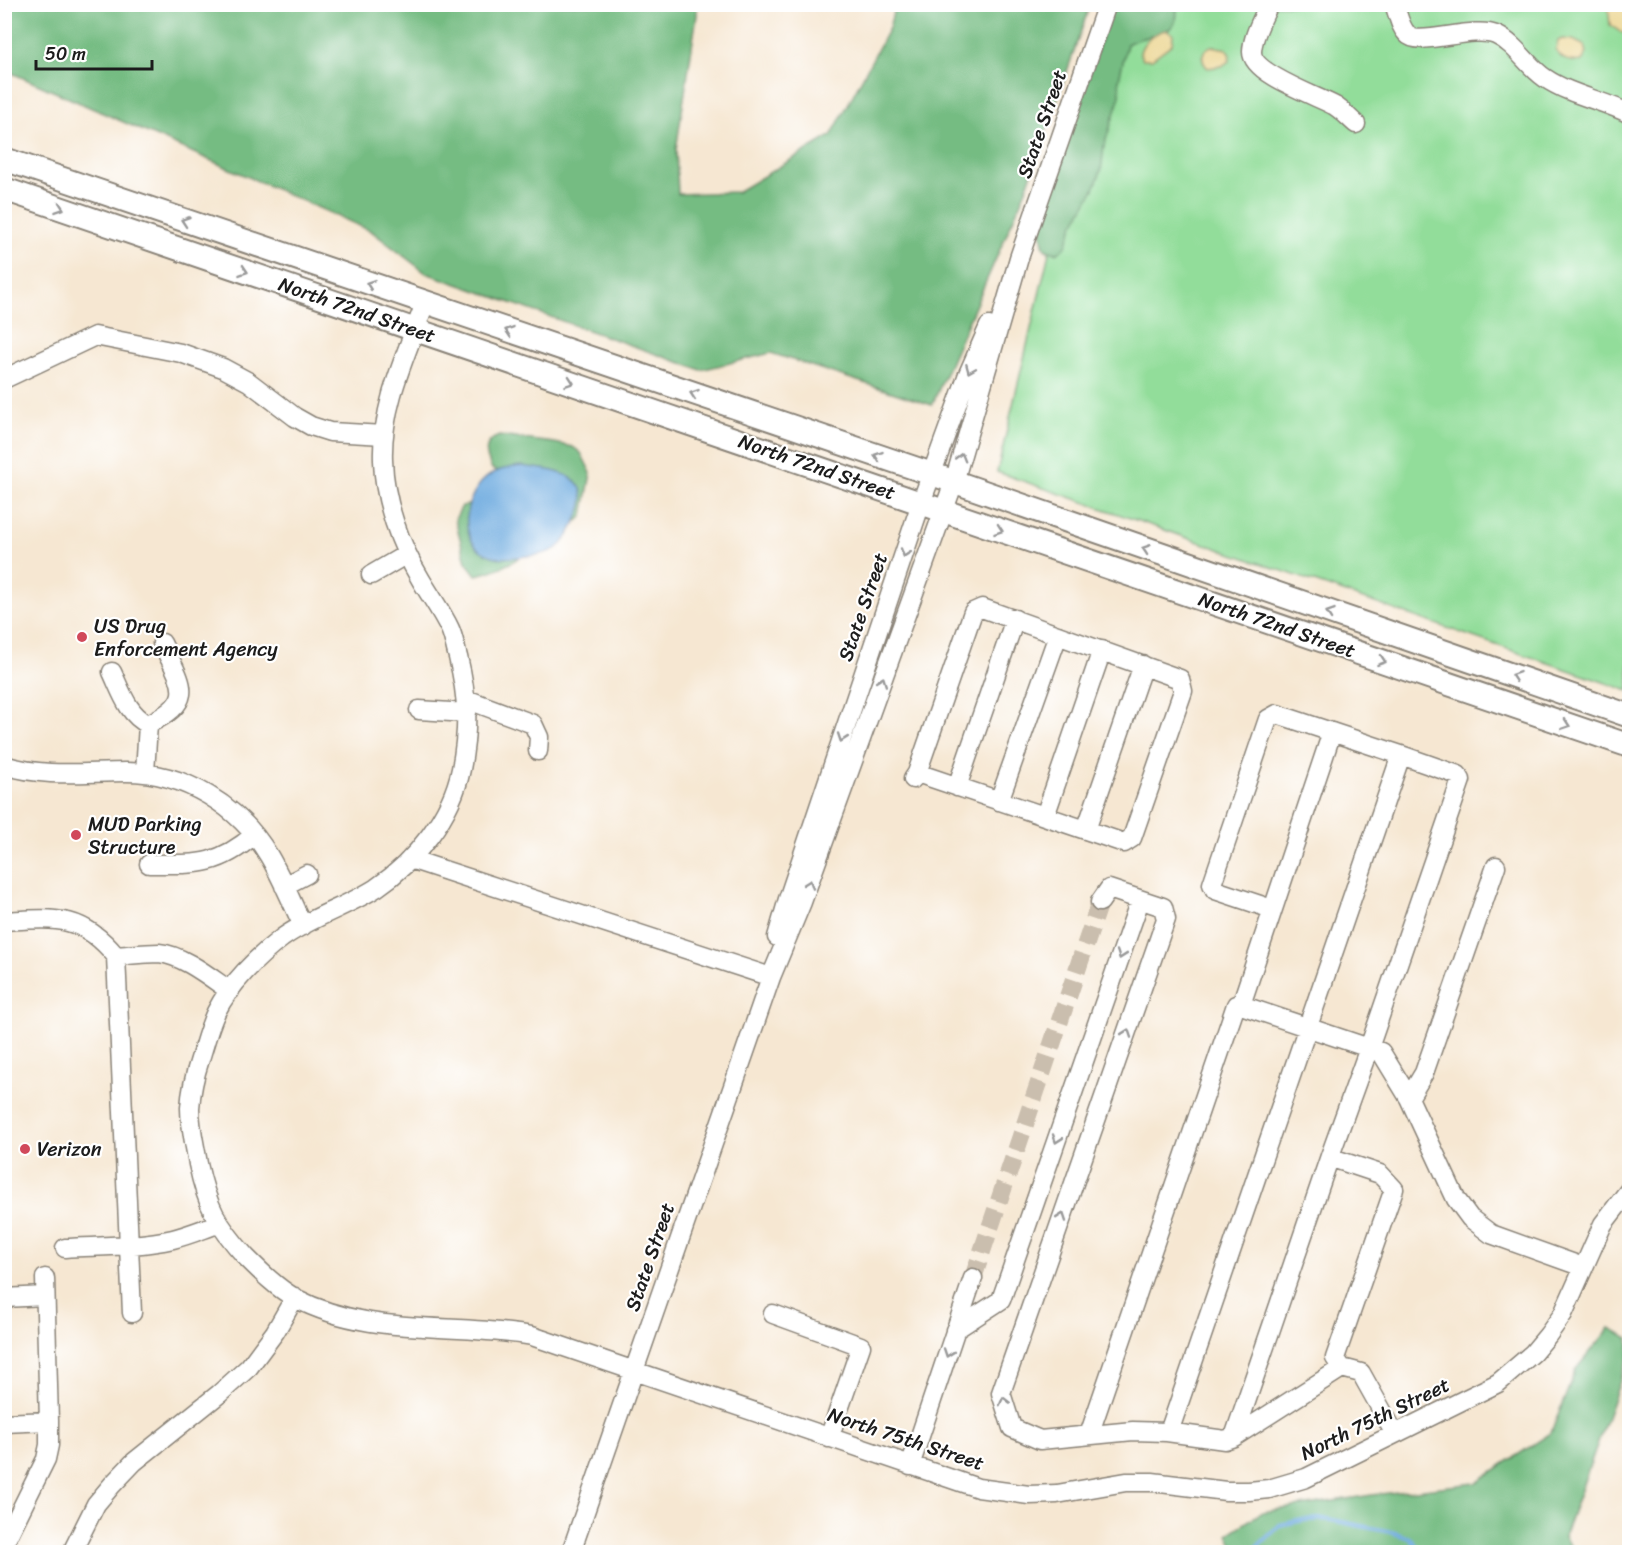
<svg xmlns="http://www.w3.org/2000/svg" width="1634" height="1557" viewBox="0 0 1634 1557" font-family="Sriracha,sans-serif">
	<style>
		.green { fill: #92dd9a; stroke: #577c5b; stroke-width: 1.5 }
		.forest { fill: #75bc82; stroke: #486c4f; stroke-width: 1.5 }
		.sand { fill: #eeda9e; stroke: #857b5d; stroke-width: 1.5 }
		.water { fill: #6daadf; stroke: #44637e; stroke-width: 1.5 }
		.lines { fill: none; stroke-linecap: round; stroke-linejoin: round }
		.stream { stroke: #6daadf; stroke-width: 4.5 }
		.minor-tunnel { stroke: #cabeae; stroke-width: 18; stroke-dasharray: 18 9; stroke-linecap: butt }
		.minor-casing { stroke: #898277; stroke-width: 21 }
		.major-casing { stroke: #898277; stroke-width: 26 }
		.minor { stroke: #fff; stroke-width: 18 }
		.major { stroke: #fff; stroke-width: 22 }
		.oneway { stroke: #999 }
		.poi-dot { fill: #d1495b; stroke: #fff; stroke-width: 2 }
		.labels { text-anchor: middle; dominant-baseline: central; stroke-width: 4.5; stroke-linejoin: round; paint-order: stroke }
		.street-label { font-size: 20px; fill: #1c1c1c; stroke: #fff }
		.poi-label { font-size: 20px; fill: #1c1c1c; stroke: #fff; text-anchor: start }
	</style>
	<rect width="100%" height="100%" fill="#fff"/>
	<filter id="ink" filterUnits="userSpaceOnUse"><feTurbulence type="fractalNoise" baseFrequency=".0167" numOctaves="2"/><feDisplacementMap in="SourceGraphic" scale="12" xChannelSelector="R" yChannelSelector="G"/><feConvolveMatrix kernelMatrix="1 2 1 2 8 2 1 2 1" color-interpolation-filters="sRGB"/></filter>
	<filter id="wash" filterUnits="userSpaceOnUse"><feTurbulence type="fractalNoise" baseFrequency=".008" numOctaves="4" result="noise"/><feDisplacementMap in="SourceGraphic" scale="24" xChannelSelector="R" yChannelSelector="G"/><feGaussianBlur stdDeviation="1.35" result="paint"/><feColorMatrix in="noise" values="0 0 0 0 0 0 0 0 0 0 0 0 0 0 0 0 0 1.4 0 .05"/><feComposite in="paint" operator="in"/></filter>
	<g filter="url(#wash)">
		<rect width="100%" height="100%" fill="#f6e7d2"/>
		<path class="green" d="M1123 5H1629V691L997 472 1071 160Z"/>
		<path class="forest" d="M5 4 697 5V15L676 150 678 194 737 192 831 136 889 28 895 5H1090L1026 190 932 405 771 353 701 370 426 273 371 231 5 70Z
			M1113 5H1176C1183 40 1146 32 1127 44L1119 79 1120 96 1104 146 1101 171 1094 189 1073 226 1066 246 1057 253 1046 250 1043 244 1041 231 1044 205 1060 169 1069 128Z
			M499 436 555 443 573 447 581 453 591 473 583 516 578 521H572L492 469C485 455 482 442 499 436Z
			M473 504 524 552C517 563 488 573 476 575L466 562 455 519 462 506Z
			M1610 1328 1629 1338V1356L1564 1537 1574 1552H1236L1228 1534 1262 1512 1372 1495 1475 1483 1551 1433 1576 1369Z"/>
		<path class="sand" d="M1608 5H1629V31L1622 33 1610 25Z
			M1167 30 1173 34 1172 44 1152 59H1143L1140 53C1142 42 1156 31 1167 30Z
			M1562 39 1573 40 1585 46 1587 53 1582 61C1571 63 1559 60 1556 49L1558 41Z
			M1211 46 1227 49 1230 56 1229 61 1222 66 1208 68C1202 63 1201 56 1205 50Z"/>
		<path class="water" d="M521 466C551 470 598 473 578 516 574 526 569 535 562 544 553 553 540 555 528 556 517 557 503 560 492 556 456 545 462 497 487 477 497 469 508 468 521 466Z"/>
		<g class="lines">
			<path class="stream" d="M1252 1552 1280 1525 1303 1520 1327 1519 1391 1532 1410 1538 1421 1552"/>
		</g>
	</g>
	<g filter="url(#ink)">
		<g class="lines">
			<path class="minor-tunnel" d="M973 1278 1100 902"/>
			<defs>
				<path id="minor" d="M1269 4C1263 18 1252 37 1252 52 1252 74 1317 96 1335 106 1343 111 1349 118 1356 124
					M1394 4C1398 14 1400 27 1407 34 1418 48 1473 25 1496 35 1516 44 1527 66 1545 78 1570 95 1602 100 1630 114
					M425 303C407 353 381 405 383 460 384 501 400 545 421 580 431 597 442 612 450 629 454 638 455 647 458 657 468 698 469 727 461 769 452 815 415 862 376 888 346 907 311 917 282 938 257 957 230 984 216 1012 209 1027 205 1043 200 1059 195 1074 191 1092 190 1108 190 1127 195 1145 198 1164 207 1206 217 1225 246 1257 260 1271 277 1288 295 1298 369 1337 453 1322 532 1336L978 1488 1029 1495 1057 1494 1126 1482H1152L1226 1491H1249L1269 1489 1306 1478 1498 1383 1533 1353 1548 1335 1563 1314 1603 1224 1630 1189
					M4 379 95 336 181 353 223 368 249 382 295 417 311 426 330 432 384 435
					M371 575 407 554
					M112 672C121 691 128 715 148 724L145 773
					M466 699 533 724 539 737 538 751
					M419 710 467 713
					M148 724C199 700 181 683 162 643
					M1401 755 1458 775 1461 780 1369 1048 1381 1052 1409 1098 1456 1199 1470 1218 1491 1234 1583 1267
					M4 765C46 778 84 772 126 772 184 772 240 806 269 856 282 878 292 903 303 926
					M913 779 917 773 1124 843 1132 838 1183 691 1180 679 982 608 973 612 917 773
					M957 787 1015 619
					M999 801 1058 635
					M1045 816 1102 650
					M1086 830 1143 665
					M410 859 771 977
					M149 864C196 864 217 867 254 835
					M284 886 307 874
					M1100 902 1109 889 1163 907 1166 919 1001 1393 1012 1428 1040 1440 1133 1431 1167 1432 1225 1440 1234 1437 1342 1368 1361 1373 1395 1434
					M4 921C55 918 82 914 116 956
					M777 937 788 899 921 503 968 374 989 326
					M1241 1005 1332 732
					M1409 1098 1424 1073 1496 866
					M65 1248C101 1246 138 1247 173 1239 189 1235 203 1229 218 1224
					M4 1298 45 1296
					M132 1313 116 956C130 955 145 953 159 953 183 955 211 978 230 991
					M773 1314 861 1346 829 1438
					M955 1330 1001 1300 1140 900
					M4 1423 49 1421 45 1278
					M1169 1432 1401 755 1277 714 1268 719 1212 884 1215 890 1272 909
					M1089 1435 1236 1005H1241L1369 1048 1331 1153 1335 1159 1380 1174 1394 1189 1335 1358 1342 1368
					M1234 1437 1331 1153
					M910 1466 973 1278
					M4 1544 46 1459 49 1445V1421
					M72 1552 96 1504 112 1485 134 1462 219 1394 249 1367 275 1332 295 1297
					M571 1552 771 977 802 902 954 482 1019 258 1107 4"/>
				<path id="major" d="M4 159 932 474 1630 716
					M4 189 1630 746"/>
			</defs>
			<use href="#minor" class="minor-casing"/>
			<use href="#major" class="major-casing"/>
			<use href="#minor" class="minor"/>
			<use href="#major" class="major"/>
		</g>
		<defs><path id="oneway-chevron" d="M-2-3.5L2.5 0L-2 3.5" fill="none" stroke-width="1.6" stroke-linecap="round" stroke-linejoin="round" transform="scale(1.5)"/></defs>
		<g class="oneway">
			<use href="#oneway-chevron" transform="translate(60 208) rotate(19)"/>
			<use href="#oneway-chevron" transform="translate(185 221) rotate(-161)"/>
			<use href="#oneway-chevron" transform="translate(244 271) rotate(19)"/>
			<use href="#oneway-chevron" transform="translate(370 284) rotate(-161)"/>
			<use href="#oneway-chevron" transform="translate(509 331) rotate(-161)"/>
			<use href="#oneway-chevron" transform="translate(970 369) rotate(113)"/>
			<use href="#oneway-chevron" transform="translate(570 382) rotate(19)"/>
			<use href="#oneway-chevron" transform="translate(694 394) rotate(-161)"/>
			<use href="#oneway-chevron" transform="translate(878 456) rotate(-161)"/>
			<use href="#oneway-chevron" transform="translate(961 457) rotate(-74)"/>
			<use href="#oneway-chevron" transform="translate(999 530) rotate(19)"/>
			<use href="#oneway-chevron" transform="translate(1146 549) rotate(-161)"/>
			<use href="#oneway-chevron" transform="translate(905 553) rotate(109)"/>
			<use href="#oneway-chevron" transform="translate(1330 613) rotate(-161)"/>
			<use href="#oneway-chevron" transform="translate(1382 661) rotate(19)"/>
			<use href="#oneway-chevron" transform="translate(1515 676) rotate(-161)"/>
			<use href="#oneway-chevron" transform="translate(882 681) rotate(-70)"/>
			<use href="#oneway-chevron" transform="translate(1566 725) rotate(19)"/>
			<use href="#oneway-chevron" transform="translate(842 738) rotate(109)"/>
			<use href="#oneway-chevron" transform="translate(809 884) rotate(-70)"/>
			<use href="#oneway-chevron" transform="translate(1121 955) rotate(109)"/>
			<use href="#oneway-chevron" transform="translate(1127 1033) rotate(-71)"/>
			<use href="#oneway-chevron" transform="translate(1057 1139) rotate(109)"/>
			<use href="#oneway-chevron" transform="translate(1062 1217) rotate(-71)"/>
			<use href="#oneway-chevron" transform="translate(948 1353) rotate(109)"/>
			<use href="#oneway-chevron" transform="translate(1004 1401) rotate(-104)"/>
		</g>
	</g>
	<g class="poi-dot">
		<circle cx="82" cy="637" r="6"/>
		<circle cx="76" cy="835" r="6"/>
		<circle cx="25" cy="1149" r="6"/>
	</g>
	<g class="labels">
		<g class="street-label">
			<text transform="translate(1042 124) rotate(-71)">State Street</text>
			<text transform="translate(357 310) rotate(19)">North 72nd Street</text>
			<text transform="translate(817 467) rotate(19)">North 72nd Street</text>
			<text transform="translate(863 607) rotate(-71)">State Street</text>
			<text transform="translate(1277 625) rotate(19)">North 72nd Street</text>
			<text transform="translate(650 1257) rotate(-71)">State Street</text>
			<text transform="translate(1375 1419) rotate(-26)">North 75th Street</text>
			<text transform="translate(906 1439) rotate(18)">North 75th Street</text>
		</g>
		<g class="poi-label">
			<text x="94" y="626">US Drug<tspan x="94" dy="23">Enforcement Agency</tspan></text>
			<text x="88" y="824">MUD Parking<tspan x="88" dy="23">Structure</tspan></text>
			<text x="37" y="1149">Verizon</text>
		</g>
	</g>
	<rect width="1634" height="1557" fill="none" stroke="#fff" stroke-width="24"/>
	<path d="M36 60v9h116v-9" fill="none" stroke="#1c1c1c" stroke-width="3"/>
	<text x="45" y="60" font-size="18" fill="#1c1c1c" stroke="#ffffff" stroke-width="4.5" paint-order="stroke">50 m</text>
</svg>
